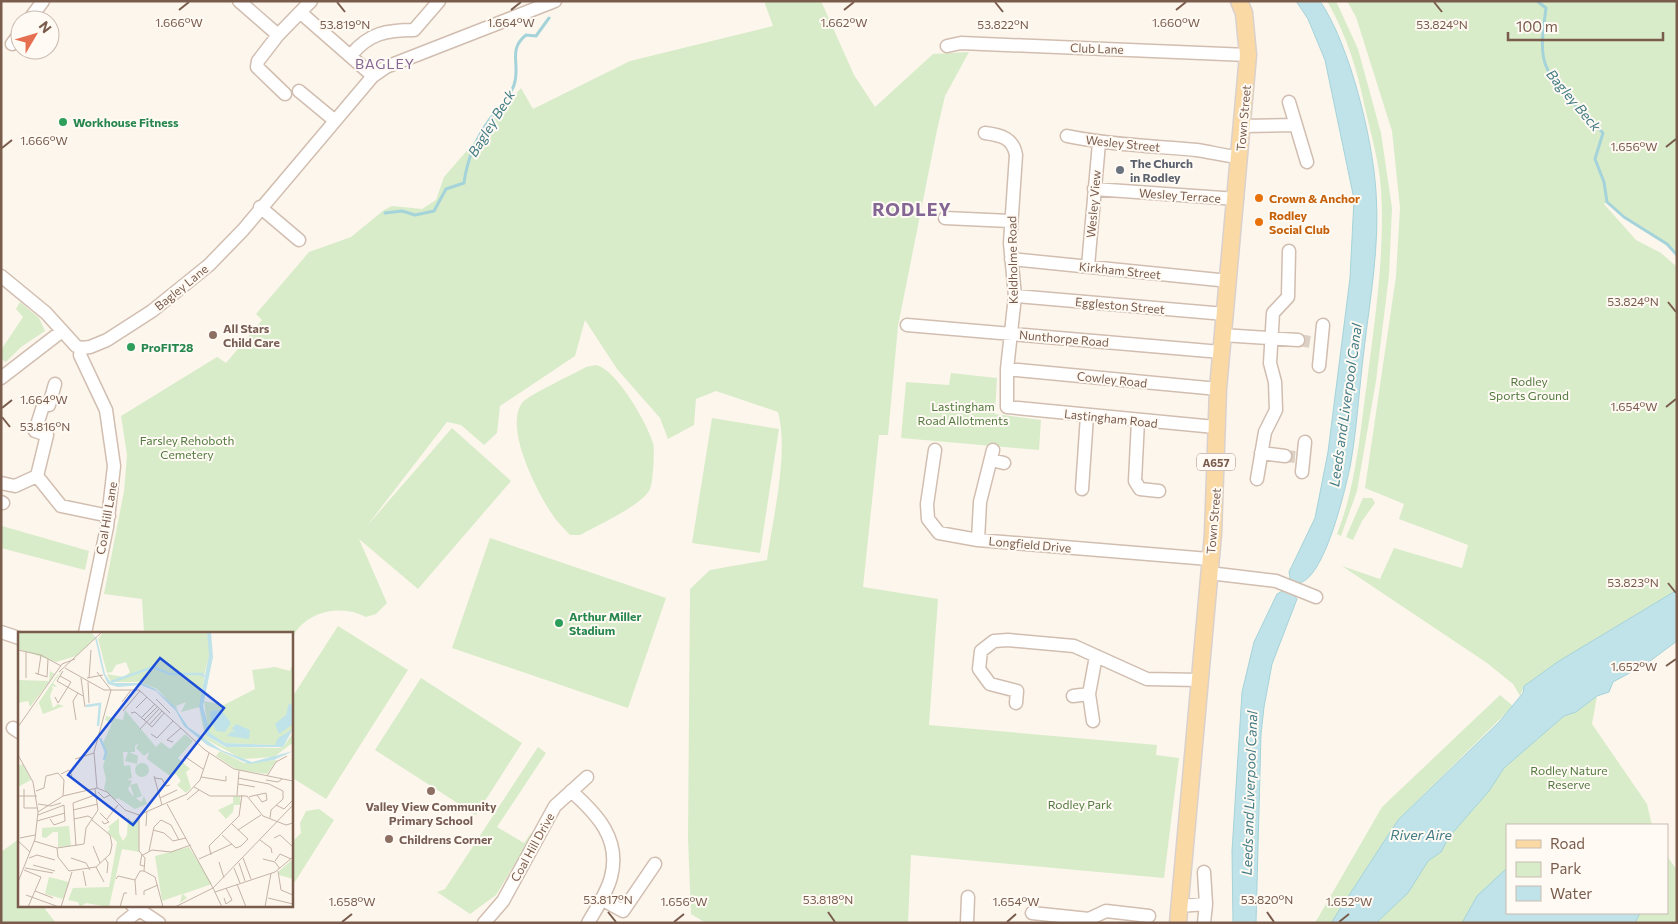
<svg xmlns="http://www.w3.org/2000/svg" width="1678" height="924" viewBox="0 0 1678 924" font-family="Commissioner,sans-serif">
	<rect width="100%" height="100%" fill="#fdf6ec"/>
	<path fill="#d8ecc9" d="M764,1H821L854,75L875,107L933,54L969,52L945,96L937,130L898,326L888,435H879L863,587L938,599L929,725L1157,745L1156,755L1179,758L1164,878L911,855L908,923H706L691,914L688,839L690,589L710,570L767,560C773,517 789,453 778,412L716,391L696,399L694,425L668,439L660,418L617,369L585,320L575,356L500,406L497,433L484,445L461,425L447,422L366,527L452,428L511,481L418,589L359,539L387,603L376,614L366,617C340,603 302,612 291,641V633H144L142,599L104,594L124,491L127,455L121,416L217,357L226,363L262,320L256,314L309,252L351,237L384,210L392,206L422,209L436,200L444,177L521,88L533,109L630,61L773,26Z
		M1327,1H1336L1358,49L1381,133L1392,208L1389,275L1376,381L1357,491L1341,536L1337,534C1356,486 1360,433 1367,382C1375,318 1385,254 1381,189C1379,162 1371,134 1365,108C1357,69 1347,36 1327,1Z
		M1347,1H1677V255C1658,232 1629,222 1607,202L1604,204L1636,240L1661,253L1677,267V590L1559,661L1524,686L1520,696L1513,684L1487,663L1342,566L1380,579L1394,548L1462,568L1468,545L1399,519L1404,504L1365,488L1396,276L1400,208L1392,131L1356,17Z
		M20,302L39,318L45,331L21,347L6,362L1,359V350L23,317L16,309Z
		M596,365C617,370 647,423 653,443C655,450 653,483 650,489C643,505 596,526 580,535H570C564,528 557,522 552,514C537,492 504,428 522,403C528,395 574,374 586,367Z
		M951,373L997,378L995,414L1041,420L1039,450L901,438L906,382L949,385Z
		M712,418L779,429L760,553L692,543Z
		M1363,498H1372L1375,503L1362,521L1353,540L1346,537Z
		M2,526L89,551L85,570L1,548Z
		M490,538L666,598L628,708L452,648Z
		M338,626L408,670L326,799L291,777V699Z
		M421,678L522,743L476,815L375,750Z
		M1500,695L1513,706L1398,820L1331,923H1315L1382,807Z
		M1597,696L1592,724L1647,804L1652,825H1507V913H1667V856L1677,870V923H1376L1408,893L1428,861L1441,852L1449,837L1489,791L1504,768L1564,716L1576,712Z
		M538,747L546,753L497,827L524,843L531,833L533,834L496,895L470,914L437,892L445,889Z
		M319,809L334,820L291,888V843L301,833L300,823L306,811Z
		M19,839V905H42L56,923H1V852Z"/>
	<path fill="#bfe3e8" stroke="#a5d3da" d="M1296,1H1320C1350,45 1373,140 1376,192C1380,245 1370,298 1364,350C1359,389 1357,429 1350,467C1345,490 1324,581 1298,583L1293,593L1297,599L1272,664L1264,707L1261,734L1256,923H1233L1232,851L1242,692L1254,642L1277,594L1284,590L1290,577L1289,572L1315,518L1328,452L1350,278L1354,199L1325,60L1308,19Z
		M1677,590V641L1646,664L1613,682L1609,692L1597,696L1576,712L1564,716L1504,768L1489,791L1449,837L1441,852L1428,861L1408,893L1376,923H1331L1398,820L1499,722L1523,693L1524,686L1559,661Z
		M1507,868V913H1640L1635,923H1462L1477,896Z"/>
	<g fill="none" stroke-linecap="round" stroke-linejoin="round">
		<path stroke="#a5d3da" stroke-width="3" d="M1537,1L1546,8C1544,25 1539,49 1546,66C1556,91 1584,113 1603,133L1595,159L1604,182L1607,202L1624,217L1667,244L1677,255
			M385,213L402,211L415,215L434,211L446,189L464,183C467,160 476,138 490,119C498,109 510,97 514,85C521,65 507,50 526,35L536,36L549,18"/>
		<path stroke="#dcd0c4" stroke-width="12" stroke-dasharray="12 6" stroke-linecap="butt" d="M1298,340L1311,342
			M1285,456L1295,457"/>
		<g stroke="#d1beb0" stroke-width="15">
			<path id="minor" d="M239,1L278,35L311,1
				M301,13L373,76
				M29,20L43,1
				M278,35L258,61L257,67L285,94
				M12,44L20,33
				M947,46L961,43L1248,55
				M351,55C369,33 387,30 414,30L439,1
				M299,91L334,120
				M1289,102L1307,162
				M1242,126L1295,125
				M985,133C1001,135 1013,138 1016,155L1010,243L1015,296L1007,369V407L1215,427
				M1067,136C1110,145 1154,146 1197,150C1211,152 1224,156 1239,157
				M1094,189L1237,199
				M260,207L299,240
				M945,218L1010,221
				M1011,259L1229,281
				M1088,266L1099,143
				M1,276L46,313L76,346L81,348L90,347L107,340L152,311L209,265L243,230L373,76L386,67L555,1
				M1015,296L1225,314
				M907,325L1221,352
				M1222,335L1298,340
				M81,348L80,355L106,410L114,466L107,527L85,633
				M1319,366L1323,325
				M1007,369L1218,389
				M1,378L62,331
				M55,384L49,405L44,403L35,431L47,435L37,476L61,506L109,516
				M1138,421L1135,481L1140,489L1159,491
				M935,450L927,504L928,519L939,533L978,540L1209,559
				M1261,453L1285,456
				M991,460L1004,463
				M1302,472L1305,442
				M1257,479L1265,432L1276,410L1275,382L1270,363L1273,313L1288,297L1289,251
				M1,483L15,486L37,476
				M1082,489L1087,416
				M1,502L3,503
				M978,540L980,502L993,450
				M1209,573L1276,581L1316,597
				M1,632L19,638
				M1073,696L1089,694
				M1016,703L1017,691L990,684L979,669L981,651L994,641L1008,640L1074,646L1147,679L1199,680
				M1093,721L1089,694L1096,656
				M13,728L19,732
				M571,791C597,814 621,839 611,877C607,893 596,909 588,923
				M1204,872L1206,904L1204,923
				M601,899L623,911L655,864
				M132,905L159,923
				M1179,906L1206,904
				M1032,913L1089,919L1106,911L1149,916
				M123,923L138,911
				M484,923L503,901L555,806L587,777
				M967,923L968,897"/>
		</g>
		<g stroke="#dad1cd" stroke-width="19">
			<path id="major" d="M1178,923L1213,534L1218,389L1248,55L1244,13L1239,1"/>
		</g>
		<use href="#minor" stroke="#fff" stroke-width="12"/>
		<use href="#major" stroke="#fbd9a5" stroke-width="16"/>
	</g>
	<path fill="none" stroke="#7a5c4d" stroke-width="2" d="M337,2L345,12M995,2L1003,12M1434,2L1442,12M179,10L189,2M511,10L521,2M844,10L854,2M1176,10L1186,2M1666,147L1676,139M2,148L12,140M1668,302L1676,312M1666,407L1676,399M2,408L12,400M2,417L10,427M1668,583L1676,593M1666,666L1676,659M608,912L616,922M828,912L835,922M1267,912L1274,922M342,922L352,914M674,922L684,914M1007,922L1016,914M1339,922L1349,914"/>
	<g fill="#2e9e5b" stroke="#fffaf3" stroke-width="2">
		<circle cx="63" cy="122" r="5"/>
		<circle cx="131" cy="347" r="5"/>
		<circle cx="559" cy="623" r="5"/>
	</g>
	<circle fill="#6b7280" stroke="#fffaf3" stroke-width="2" cx="1120" cy="170" r="5"/>
	<g fill="#e8710a" stroke="#fffaf3" stroke-width="2">
		<circle cx="1259" cy="198" r="5"/>
		<circle cx="1259" cy="222" r="5"/>
	</g>
	<g fill="#8d6e63" stroke="#fffaf3" stroke-width="2">
		<circle cx="213" cy="335" r="5"/>
		<circle cx="431" cy="791" r="5"/>
		<circle cx="389" cy="839" r="5"/>
	</g>
	<g text-anchor="middle" dominant-baseline="central" stroke-width="4" stroke-linejoin="round" paint-order="stroke">
		<rect fill="#fffaf3" stroke="#a28b7f" stroke-width="1" x="1197" y="453.5" width="38" height="17" rx="4"/>
		<g font-size="11" font-weight="bold" fill="#7a5c4d">
			<text x="1216" y="462">A657</text>
		</g>
		<g font-size="12" fill="#7a5c4d" stroke="#fffaf3">
			<text transform="translate(1097 48) rotate(2)">Club Lane</text>
			<text transform="translate(1243 118) rotate(-85)">Town Street</text>
			<text transform="translate(1123 143) rotate(6)">Wesley Street</text>
			<text transform="translate(1180 195) rotate(4)">Wesley Terrace</text>
			<text transform="translate(1093 204) rotate(-85)">Wesley View</text>
			<text transform="translate(1012 260) rotate(-91)">Keldholme Road</text>
			<text transform="translate(1120 270) rotate(6)">Kirkham Street</text>
			<text transform="translate(181 287) rotate(-39)">Bagley Lane</text>
			<text transform="translate(1120 305) rotate(5)">Eggleston Street</text>
			<text transform="translate(1064 338) rotate(5)">Nunthorpe Road</text>
			<text transform="translate(1112 379) rotate(6)">Cowley Road</text>
			<text transform="translate(1111 418) rotate(6)">Lastingham Road</text>
			<text transform="translate(106 518) rotate(-80)">Coal Hill Lane</text>
			<text transform="translate(1213 521) rotate(-85)">Town Street</text>
			<text transform="translate(1030 544) rotate(5)">Longfield Drive</text>
			<text transform="translate(532 847) rotate(-61)">Coal Hill Drive</text>
		</g>
		<g font-size="12" font-weight="bold" fill="#27864d" stroke="#fffaf3" text-anchor="start">
			<text x="73" y="122">Workhouse Fitness</text>
			<text x="141" y="347">ProFIT28</text>
			<text x="569" y="616">Arthur Miller<tspan x="569" dy="14">Stadium</tspan></text>
		</g>
		<g font-size="12" font-weight="bold" fill="#5b616d" stroke="#fffaf3" text-anchor="start">
			<text x="1130" y="163">The Church<tspan x="1130" dy="14">in Rodley</tspan></text>
		</g>
		<g font-size="12" font-weight="bold" fill="#c56008" stroke="#fffaf3" text-anchor="start">
			<text x="1269" y="198">Crown &amp; Anchor</text>
			<text x="1269" y="215">Rodley<tspan x="1269" dy="14">Social Club</tspan></text>
		</g>
		<g font-size="12" font-weight="bold" fill="#785e54" stroke="#fffaf3" text-anchor="start">
			<text x="223" y="328">All Stars<tspan x="223" dy="14">Child Care</tspan></text>
			<text x="431" y="806" text-anchor="middle">Valley View Community<tspan x="431" dy="14">Primary School</tspan></text>
			<text x="399" y="839">Childrens Corner</text>
		</g>
		<g font-size="12" fill="#537a41" stroke="#fffaf3">
			<text x="1529" y="381">Rodley<tspan x="1529" dy="14">Sports Ground</tspan></text>
			<text x="963" y="406">Lastingham<tspan x="963" dy="14">Road Allotments</tspan></text>
			<text x="187" y="440">Farsley Rehoboth<tspan x="187" dy="14">Cemetery</tspan></text>
			<text x="1569" y="770">Rodley Nature<tspan x="1569" dy="14">Reserve</tspan></text>
			<text x="1080" y="804">Rodley Park</text>
		</g>
		<g font-size="14" letter-spacing="1" fill="#846695" stroke="#fffaf3">
			<text x="385" y="63">BAGLEY</text>
		</g>
		<g font-size="14" font-style="italic" fill="#437c86" stroke="#fffaf3">
			<text transform="translate(1574 100) rotate(50)">Bagley Beck</text>
			<text transform="translate(491 123) rotate(-58)">Bagley Beck</text>
			<text transform="translate(1345 405) rotate(-82)">Leeds and Liverpool Canal</text>
			<text transform="translate(1249 793) rotate(-88)">Leeds and Liverpool Canal</text>
			<text x="1421" y="834">River Aire</text>
		</g>
		<g font-size="18" font-weight="bold" letter-spacing="1" fill="#846695" stroke="#fffaf3">
			<text x="912" y="209">RODLEY</text>
		</g>
	</g>
	<g transform="translate(18 632)">
		<rect width="275" height="275" fill="#fdf6ec"/>
		<path d="M0,0H73L77,6L58,24L38,30L0,17ZM85,0H189L192,20L186,44L184,42L186,46L182,75L163,80L168,70L158,74L160,79L139,57L121,50H127H93L89,42L106,45L112,40L108,30L98,33L94,40L89,41L80,7ZM275,30V97L263,109L257,113L207,111L194,105L190,98L186,69L206,73L237,57L234,38L257,35L272,39ZM45,38L35,51L39,55L33,54L35,56L32,64L35,76L40,72L46,74L25,82L21,71L13,82L38,45ZM32,39L37,42L12,75L10,69L0,71V48L31,49ZM181,76L190,105L207,115L260,116L265,115L275,101V113L273,112L256,125L224,127L184,105L187,104ZM107,78L138,115L143,110L152,117L167,102L175,109L160,126L172,137L168,140L173,156L168,161L159,153L163,149L158,142L152,144L129,127L131,120L126,124L118,116L121,111L117,114V120H111L120,124L119,132L107,129L110,120H105L106,134L112,133L114,146L109,147L114,149L110,157L114,163L116,164L112,153L119,151L124,164L118,166L123,170L126,164L129,172L117,177L100,166L97,168L86,157L88,147L85,135L88,123L85,111L94,91L87,88L88,84L105,88ZM202,119L226,131L259,128L249,142L219,138L198,124ZM117 138a7 7 0 1 1 14 0a7 7 0 1 1-14 0ZM5,132L13,148L0,155V134ZM215,164H222L223,173H216L215,180L208,187L200,178L215,171ZM110,185L113,189H121V220L104,217L91,275L68,271L62,275L60,270L50,268L55,256L91,255L99,210L89,200L92,197L90,195L101,186V201L105,209L109,203ZM51,194L53,214L40,215V200H35L39,203L35,200L28,206L24,205V196ZM171,215L194,252L165,262L169,266L162,271L164,262L144,269L137,224ZM275,227V247L261,243V239ZM31,245L51,250L45,267L27,262Z" fill="#d8ecc9"/>
		<path d="M73,0L79,7L87,42L93,51H123L137,57L156,74L170,95L203,118L234,130L275,119L256,128L231,132L189,113L166,94L158,79L138,59L123,53L100,55L90,52L85,41L77,6ZM189,0H193L195,25L185,74L192,101L207,111L257,113L260,106L275,97L265,115H208L189,104L181,74L191,23ZM271,71L275,74V92L261,102L257,92L268,83ZM203,78L213,91L207,100L198,99L193,89L192,79ZM218,92L232,98L231,107L209,104L214,99L217,101L214,96Z" fill="#bfe3e8"/>
		<path fill="none" stroke="#bfe3e8" stroke-width="2.5" d="M93,50L135,35L152,42H184L186,45M68,74L82,72L80,94M82,106L88,120L86,128"/>
		<path fill="none" stroke="#c5b3a7" stroke-width="1" d="M0,18L23,23L43,34M8,20V46M47,36L86,58H121L187,118L216,137L275,149M45,39L39,49L65,64M41,40L84,0M79,40L93,58M17,41L29,45L30,27M20,43L23,23M63,46L67,75M69,46L85,43M71,46L73,18M70,50L71,71M37,65L40,71L53,50L42,44M138,67L152,81M104,70L113,58M118,76L129,65M105,79L122,59M113,81L117,80L134,95L146,81M123,86L137,72M58,88L55,69L60,61M126,88L139,75M131,93L144,79M0,95L44,32L57,27M122,97L141,77M133,102L139,106L155,89M155,110L149,108L163,96M0,123L15,150L20,180L17,207L0,250M166,124L185,137M57,127L76,121M43,142L51,138L54,144M136,144L144,173M249,144L258,130L269,124M183,145L208,149V144M137,146L144,147L148,154L152,153M220,146L251,152L265,159V167L253,178L252,186M248,148L260,150L264,147M220,152L237,155M176,155L192,164H229L245,184L268,193L275,191M79,156L76,120L93,58M6,157V176H19M18,159L26,156L28,144L40,141L46,148L45,164M80,160L86,166L92,163M219,163L221,139M0,164H19M231,165L234,164L248,161L249,168L244,170L239,163M142,166L159,158M169,168L181,158M20,172L33,174L43,171M149,172L195,256L157,275M258,173L266,177L275,168M55,178L80,172M20,180L45,164L79,156L89,160L107,178L121,183L169,162L182,148L191,121M82,181L91,190L86,192L84,189M20,183L46,173L47,189L36,193L32,187M121,183V219L127,226L126,239L137,245L145,275M56,187L70,184L75,187M89,187L100,173M19,189L47,181M128,194L129,179M135,198L146,201L155,209L168,206M220,198L243,183M204,203L218,216L223,214L230,207L214,192M2,206L17,203M256,206L262,203L275,215M242,208L253,216L254,221M0,209L12,220M16,209L39,216L66,212L68,196L80,178L77,157M58,214L55,171L77,163M75,214L82,231M39,216L40,225L51,239L78,235L92,222L94,213L92,203L74,188M131,219L136,195L143,188L153,193L161,208M124,222L122,233L126,234M125,223L134,218L153,220L173,213M193,223L191,214L221,184L224,163M11,226L19,223L37,228M53,226L68,231L72,238M87,226L90,231L89,241M225,226L233,247M181,227L214,212M245,227L257,230L262,237M257,229L262,222L273,227M201,230L206,246M221,231L227,249M15,233L37,239M78,235L86,250M7,236L35,241M216,236L222,251M6,238L23,245L10,275M65,239L68,254M260,239L263,258L275,263M98,247L100,244L117,248M219,252L228,275M17,259L35,266M197,260L257,240L275,225M8,263L41,275M118,263L117,248L122,239H126M126,263V259L140,253M206,266L208,272L214,268L208,256M250,266L275,272M43,275L54,240M102,275L106,261H109M204,275L195,256L275,173M247,275L253,241"/>
		<path fill="#1d4ed8" fill-opacity="0.15" stroke="#1d4ed8" stroke-width="2.5" d="M142,26L206,76L115,193L50,143Z"/>
		<rect width="275" height="275" fill="none" stroke="#7a5c4d" stroke-width="2.5"/>
	</g>
	<g font-size="12" text-anchor="middle" fill="#7a5c4d" stroke="#fffaf3" stroke-width="4" stroke-linejoin="round" paint-order="stroke">
		<text x="179" y="27">1.666°W</text>
		<text x="511" y="27">1.664°W</text>
		<text x="844" y="27">1.662°W</text>
		<text x="1176" y="27">1.660°W</text>
		<text x="1003" y="29">53.822°N</text>
		<text x="1442" y="29">53.824°N</text>
		<text x="345" y="29">53.819°N</text>
		<text x="44" y="145">1.666°W</text>
		<text x="1634" y="151">1.656°W</text>
		<text x="1633" y="306">53.824°N</text>
		<text x="44" y="404">1.664°W</text>
		<text x="1634" y="411">1.654°W</text>
		<text x="45" y="431">53.816°N</text>
		<text x="1633" y="587">53.823°N</text>
		<text x="1634" y="671">1.652°W</text>
		<text x="608" y="904">53.817°N</text>
		<text x="828" y="904">53.818°N</text>
		<text x="1267" y="904">53.820°N</text>
		<text x="352" y="906">1.658°W</text>
		<text x="684" y="906">1.656°W</text>
		<text x="1016" y="906">1.654°W</text>
		<text x="1349" y="906">1.652°W</text>
	</g>
	<rect width="1678" height="924" fill="none" stroke="#7a5c4d" stroke-width="5"/>
	<rect x="1506" y="824" width="162" height="90" fill="#fffaf3" stroke="#cabbb1"/>
	<rect x="1516" y="840" width="25" height="8" fill="#fbd9a5" stroke="#cabbb1"/>
	<text x="1550" y="849" font-size="15" fill="#7a5c4d">Road</text>
	<rect x="1516" y="862" width="25" height="15" fill="#d8ecc9" stroke="#cabbb1"/>
	<text x="1550" y="874" font-size="15" fill="#7a5c4d">Park</text>
	<rect x="1516" y="886" width="25" height="15" fill="#bfe3e8" stroke="#cabbb1"/>
	<text x="1550" y="899" font-size="15" fill="#7a5c4d">Water</text>
	<g transform="translate(35 35) rotate(52)"><circle r="24" fill="#fffaf3" stroke="#cabbb1"/>
	<path d="M0-4L9 19L0 12L-9 19Z" fill="#e76f51"/>
	<text y="-8" font-size="14" font-weight="bold" text-anchor="middle" fill="#7a5c4d">N</text>
	</g>
	<path d="M1508 32v8h155v-8" fill="none" stroke="#7a5c4d" stroke-width="2.5"/>
	<text x="1516" y="32" font-size="15" fill="#7a5c4d" stroke="#fffaf3" stroke-width="4" paint-order="stroke">100 m</text>
</svg>
